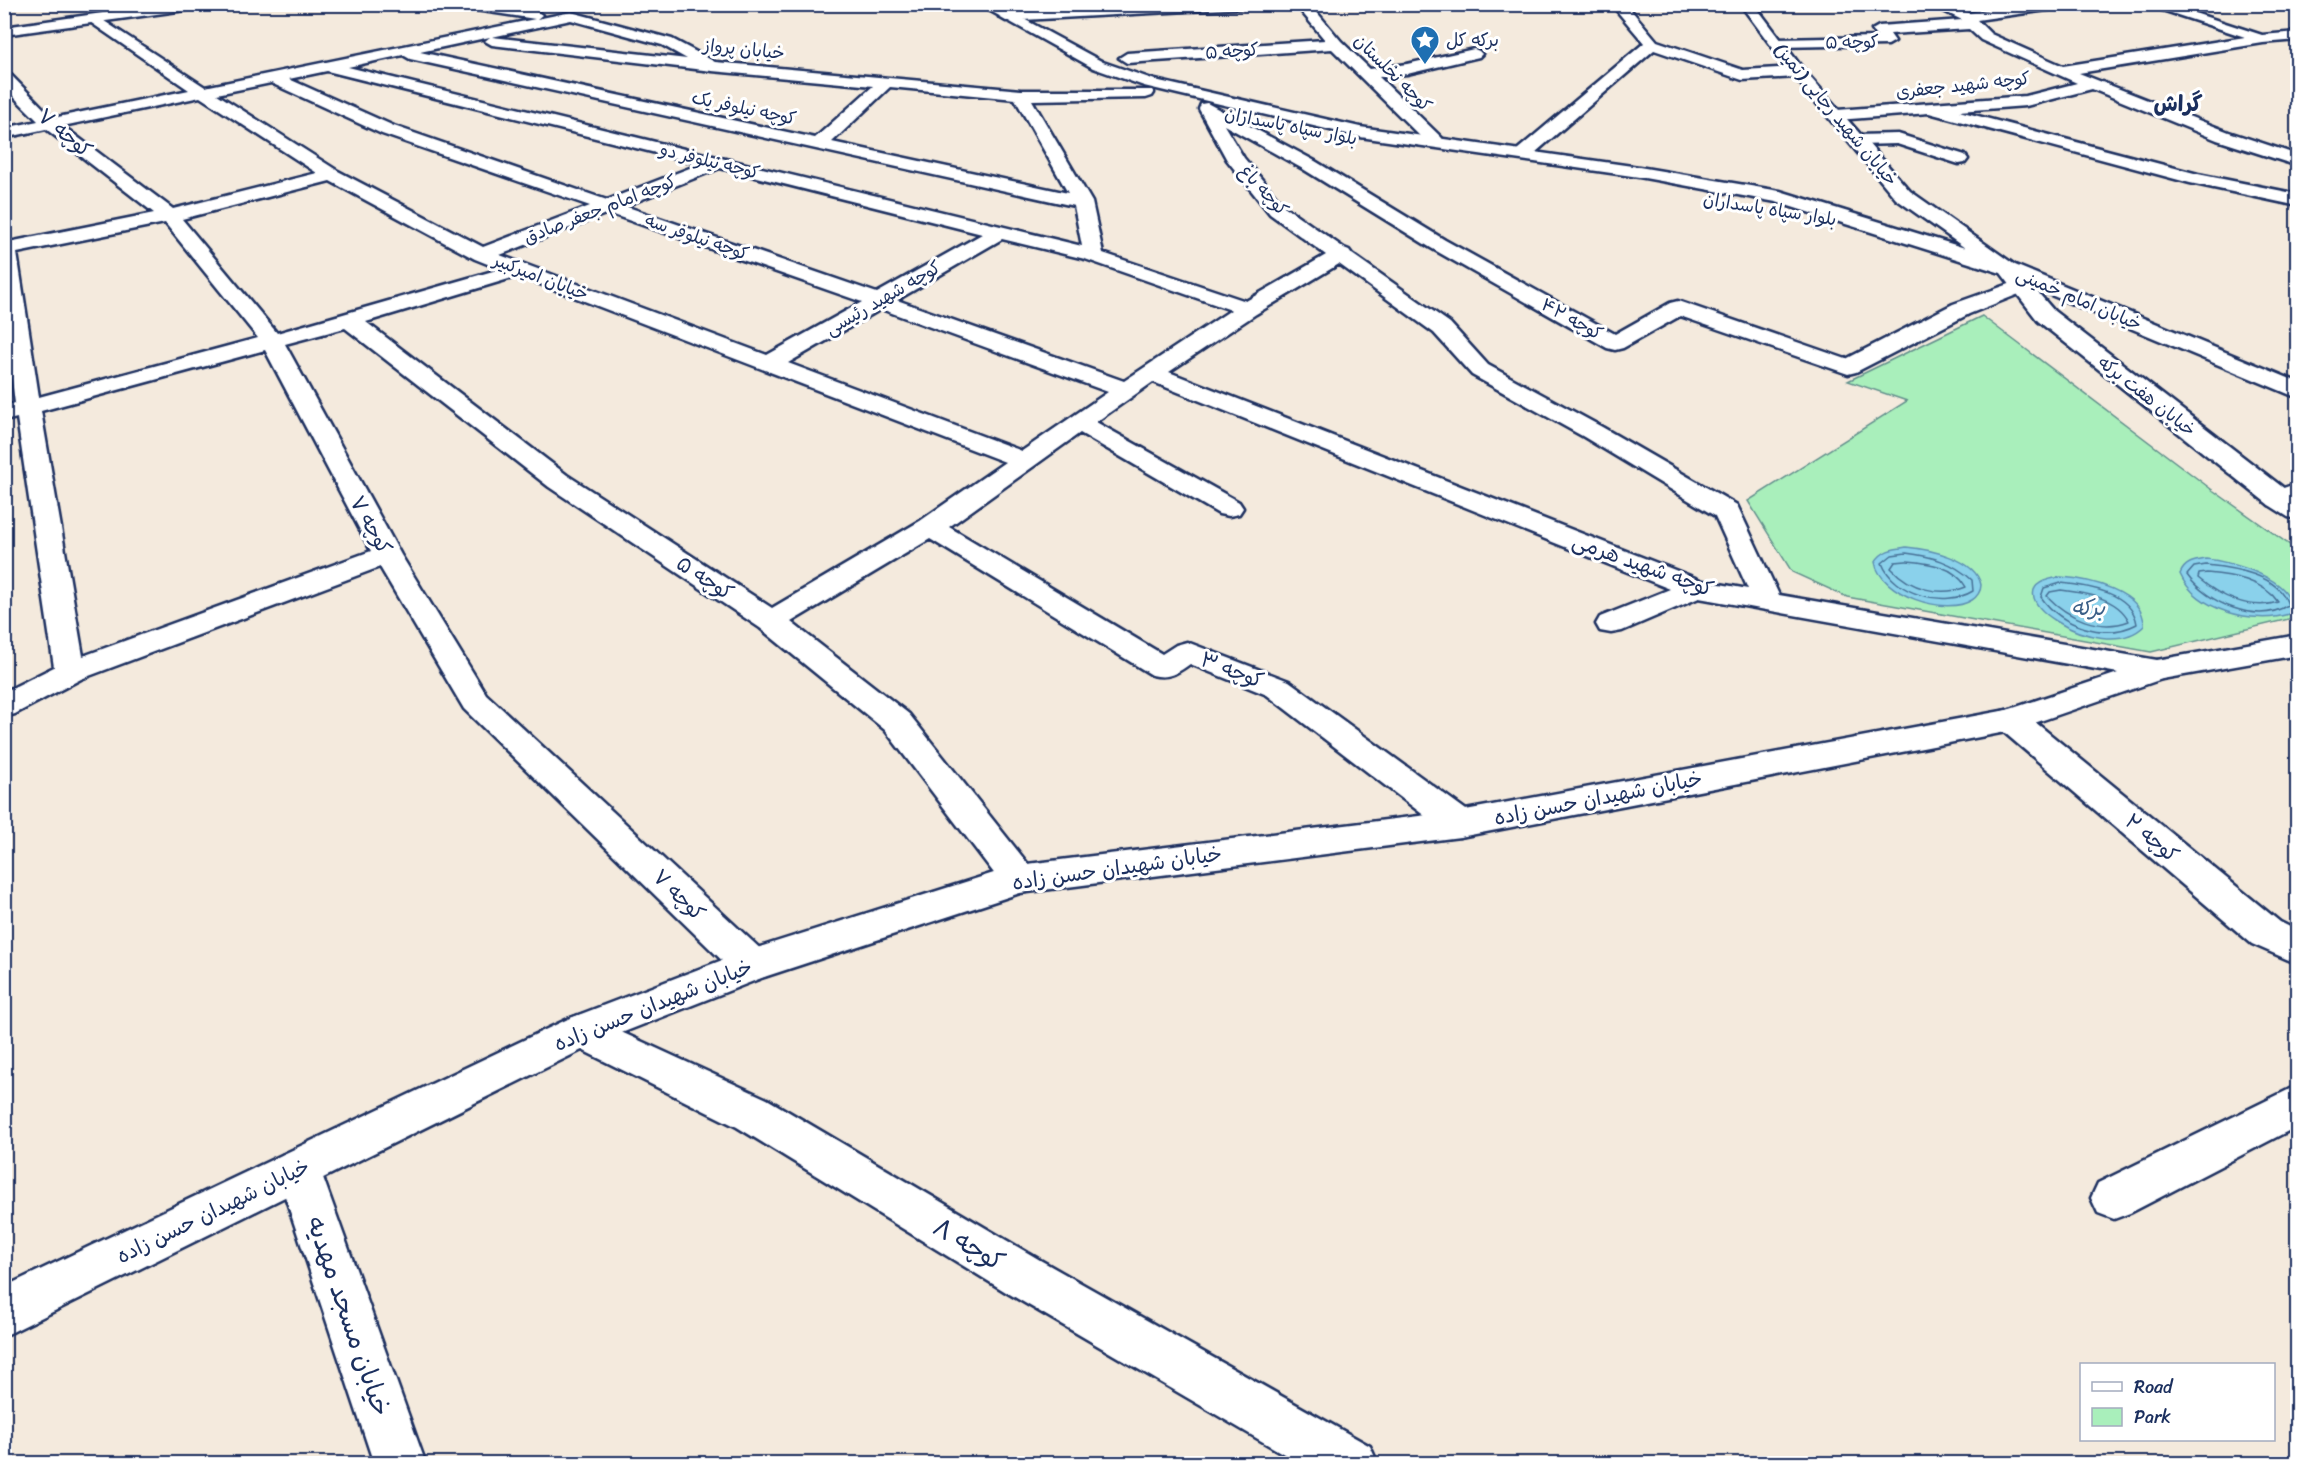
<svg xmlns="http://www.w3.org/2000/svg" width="2302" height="1468" viewBox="0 0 2302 1468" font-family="Sriracha,'Playpen Sans Arabic',sans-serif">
	<rect width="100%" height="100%" fill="#f4eadd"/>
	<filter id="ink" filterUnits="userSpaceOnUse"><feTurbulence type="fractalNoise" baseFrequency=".0167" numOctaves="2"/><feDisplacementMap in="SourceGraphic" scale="12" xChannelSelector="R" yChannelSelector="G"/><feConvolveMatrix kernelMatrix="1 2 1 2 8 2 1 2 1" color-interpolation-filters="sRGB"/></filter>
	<g filter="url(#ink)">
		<path fill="#a9efbb" stroke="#628f8c" stroke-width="1.5" d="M1982,316L2211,489L2297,550V617L2151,652L1847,597L1792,572L1748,501L1907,401L1848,381Z"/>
		<path fill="#8ad1eb" stroke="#5e90b3" stroke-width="1.5" d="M1906,547C1927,549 1976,558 1981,585C1981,591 1977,597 1972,600C1945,617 1880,594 1875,562C1883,550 1892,549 1906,547Z
			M2206,559C2227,561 2302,579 2289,614C2254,625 2196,611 2180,574C2185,562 2194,561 2206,559Z
			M2061,577C2088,579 2145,591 2144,626C2102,668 1979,587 2061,577Z"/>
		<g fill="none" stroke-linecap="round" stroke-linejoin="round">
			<path stroke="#477096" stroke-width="1.5" d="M1906,553C1931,556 1953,562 1972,580L1973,591C1945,608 1894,595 1882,563L1892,555Z
				M1906,561C1928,563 1954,565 1966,587C1940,597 1910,589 1891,568L1895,562Z
				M2206,565C2234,568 2279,574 2288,605C2257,625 2207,603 2187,575L2194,567Z
				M2207,573C2232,575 2263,580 2278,602C2250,611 2219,596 2198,578L2199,574Z
				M2061,583C2088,586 2132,592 2137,624C2105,641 2061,626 2041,597L2044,588Z
				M2061,590C2085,593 2117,597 2129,621C2099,632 2068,618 2047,596L2050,592Z
				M2078,601L2100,608L2102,612L2096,614L2076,607L2074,603Z"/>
			<g stroke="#1b2f5e" stroke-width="5">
				<path id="street" d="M456,4C474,4 531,4 542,15L537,19L571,12L672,39L715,62L1021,90H1152L1154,93L1152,96L1146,98L1032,100L1092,202L1103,253L1246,301L1326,255L1270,214L1227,160L1199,109L1201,104L1207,103L1315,161L1445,240L1615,334L1670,303L1678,301L1846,359L1953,304L2015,282L2022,280L2029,282L2033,286L2029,290L1969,314L1856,372L1848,374L1680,316L1623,348L1615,350L1607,348L1431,248L1303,169L1224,125L1244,158L1284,206L1344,248L1349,250L1352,254L1450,323L1488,365L1602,427L1737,505L1779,595L2157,660L2168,663L2173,670L2168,677L2157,680L1699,598L1622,631L1611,633L1600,631L1596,624L1600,617L1670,589L1153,382L1096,422L1239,502L1243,508L1239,514L1229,516L1219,514L1080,433L949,527L1162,654L1176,645L1187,642L1289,681L1473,815L1478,824L1473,833L1460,837L1447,833L1267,695L1190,664C1176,674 1168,679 1152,675L930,539L791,622L909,714L1032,869L1037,879L1032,889L1019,893L1006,889L885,730L760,628L549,487L345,328L285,344L401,555L486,694L766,954L772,965L766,976L752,981L738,976L464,709L380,567L81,679L15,714L4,717V692L54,667L17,418L4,421V406L15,403L4,318V243L154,213L46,129L4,138V128L38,121L4,87V72L10,74L53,118L189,90L90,22L88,19L90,16L95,15L205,87L535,19L463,8ZM571,20L662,45L687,59L492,37ZM490,37L485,41L492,45L712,71L873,86L815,138L420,52ZM403,55L410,59L1074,206L1082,246L348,67ZM327,71L700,164L607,200L394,126L289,79ZM271,83L382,134L590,206L483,247L338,171L217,94ZM890,87L1015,99L1068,193L832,142ZM200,97L317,173L173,209L63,126ZM720,168L982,234L877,293L625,206ZM330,181L475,259L500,269L277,333L182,219ZM608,213L862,302L767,355L500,255ZM165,223L258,338L39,397L17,253ZM1002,239L1085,259L1231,310L1124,381L897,300ZM1339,264L1434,333L1472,375L1584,437L1715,516L1748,589L1703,581L1169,372L1256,314ZM519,276L1005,462L920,521L772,608L567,475L366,322ZM881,309L1108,392L1022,451L788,363ZM265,350L371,551L83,656L41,411Z
					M1159,4H1251L1244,8L1006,21L999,17L1006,13Z
					M1295,4H1310L1341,41L1370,69L1407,64L1474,49L1479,51L1482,54L1479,57L1407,74L1379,77L1441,137L1444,141L1441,145H1429L1332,49L1127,63L1119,58L1127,53L1325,40Z
					M1611,4H1626L1657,41L1743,70L1798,67L1806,72L1798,77L1742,80L1654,50L1529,158H1517L1514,154L1517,150L1644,43Z
					M1929,4H1949L1968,13L2027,4H2068L2061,8L1977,20L1991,34L2063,66L2245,37L2144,4H2167L2262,35L2298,32V40L2263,43L2079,73L2229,132L2298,155V166L2217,140L2092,89L2026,106L1959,111L2198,174L2298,194V206L2190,183L1929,113L1837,120L1829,115L1837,110L2026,96L2077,83L1981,40L1969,29L1890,34L1895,41L1888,45L1777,47L1770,43L1777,39L1877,37L1872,30L1879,26L1962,20Z
					M2288,4H2298V9Z
					M1898,134L1965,155L1968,159L1965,163L1959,164L1897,144L1858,145L1852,144L1849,140L1852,136L1858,135Z
					M2298,483V501L2278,507L2269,505L2265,499L2269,493Z
					M2011,709L2023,712L2280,922L2298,931V964L2252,944L1999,728L1995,720L1999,712Z
					M582,1014L767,1099L1040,1260L1370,1446L1378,1464H1301L1006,1292L737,1127L568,1043L562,1031L568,1019Z
					M2298,1085V1126L2130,1213L2114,1219L2098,1213L2091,1198L2098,1183Z
					M298,1149L314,1155L320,1169L426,1464H374L276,1169L282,1155Z"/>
			</g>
			<g stroke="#1b2f5e" stroke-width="5">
				<path id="secondary" d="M166,4H207L200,8L4,35V27Z
					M978,4H996L1103,62L1155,80L1360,127L1639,167L1780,191L1965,248L1896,199L1793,75L1740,4H1754L1803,69L1910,191L2015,265L2298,382V398L2034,288L2054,311L2298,499V519L2288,517L2269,505L2038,321L2001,273L1776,202L1639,177L1360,137L1144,86L1093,68Z
					M2298,635V655L2162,679L2011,731L1460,837L1020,893L764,977L596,1043L4,1336V1287L568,1019L738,954L1019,865L1460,811L2007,710L2157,660Z"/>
			</g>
			<use href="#street" fill="#fff" fill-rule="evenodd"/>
			<use href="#secondary" fill="#fff" fill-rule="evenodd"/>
		</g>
	</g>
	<defs>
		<g id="sight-pin" transform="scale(1.5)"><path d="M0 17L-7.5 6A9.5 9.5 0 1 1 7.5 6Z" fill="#1f6fb2" stroke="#fff"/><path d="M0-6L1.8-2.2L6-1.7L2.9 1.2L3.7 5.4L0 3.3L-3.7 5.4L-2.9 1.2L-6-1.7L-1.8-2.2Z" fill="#fff"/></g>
	</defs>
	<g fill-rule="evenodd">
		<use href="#sight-pin" x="1425" y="40"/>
	</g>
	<g text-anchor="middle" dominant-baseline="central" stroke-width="6" stroke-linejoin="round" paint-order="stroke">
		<g font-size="18" fill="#1b2f5e" stroke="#fff" text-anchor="start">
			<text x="1446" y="40">برکه کل</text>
		</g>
		<g font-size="18" fill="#1b2f5e" stroke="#fff">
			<text transform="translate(1852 42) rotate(-1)">کوچه ۵</text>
			<text transform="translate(744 49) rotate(6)">خیابان پرواز</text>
			<text transform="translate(1232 51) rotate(-4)">کوچه ۵</text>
			<text transform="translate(1393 73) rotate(45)">کوچه نخلستان</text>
			<text transform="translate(1963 85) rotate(-6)">کوچه شهید جعفری</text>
			<text transform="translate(744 108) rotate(12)">کوچه نیلوفر یک</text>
			<text transform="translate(1836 114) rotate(50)">خیابان شهید رجایی (تمیز)</text>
			<text transform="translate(1291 126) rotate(11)">بلوار سپاه پاسداران</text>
			<text transform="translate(710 161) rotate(14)">کوچه نیلوفر دو</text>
			<text transform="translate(1264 190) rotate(47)">کوچه باغ</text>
			<text transform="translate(600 209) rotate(-21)">کوچه امام جعفر صادق</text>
			<text transform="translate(1770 209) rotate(9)">بلوار سپاه پاسداران</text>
			<text transform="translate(697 237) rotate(19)">کوچه نیلوفر سه</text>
			<text transform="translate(541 277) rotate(21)">خیابان امیرکبیر</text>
			<text transform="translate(883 298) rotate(-30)">کوچه شهید رئیسی</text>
			<text transform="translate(2079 299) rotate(23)">خیابان امام خمینی</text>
			<text transform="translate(1572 319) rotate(29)">کوچه ۴۲</text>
			<text transform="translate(2147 396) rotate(38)">خیابان هفت برکه</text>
		</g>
		<g font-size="21" fill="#1b2f5e" stroke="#fff">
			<text transform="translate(65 133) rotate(40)">کوچه ۷</text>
			<text transform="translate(371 525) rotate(61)">کوچه ۷</text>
			<text transform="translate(1643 565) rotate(20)">کوچه شهید هرمی</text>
			<text transform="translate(705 578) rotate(33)">کوچه ۵</text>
			<text transform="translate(1232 670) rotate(21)">کوچه ۳</text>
			<text transform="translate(1598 798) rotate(-11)">خیابان شهیدان حسن زاده</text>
			<text transform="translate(2152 838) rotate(40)">کوچه ۲</text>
			<text transform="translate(1117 868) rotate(-8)">خیابان شهیدان حسن زاده</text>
			<text transform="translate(679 895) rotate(44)">کوچه ۷</text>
			<text transform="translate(653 1005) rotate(-22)">خیابان شهیدان حسن زاده</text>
			<text transform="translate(213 1211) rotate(-26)">خیابان شهیدان حسن زاده</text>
		</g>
		<g font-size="22" font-weight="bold" fill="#1b2f5e" stroke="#fff">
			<text x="2178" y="103">گراش</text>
		</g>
		<g font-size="22" font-style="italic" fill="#3c6088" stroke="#fff">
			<text x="2088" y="607">برکه</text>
		</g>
		<g font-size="26" fill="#1b2f5e" stroke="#fff">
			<text transform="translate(969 1244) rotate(31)">کوچه ۸</text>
			<text transform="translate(349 1316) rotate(71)">خیابان مسجد مهدیه</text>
		</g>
	</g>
	<rect width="2302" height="1468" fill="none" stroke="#fff" stroke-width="24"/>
	<rect x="12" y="12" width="2278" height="1444" fill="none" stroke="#1b2f5e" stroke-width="2" filter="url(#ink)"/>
	<rect x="2080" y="1363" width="195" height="78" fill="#ffffff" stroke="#a4acbf" stroke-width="1.5"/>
	<rect x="2092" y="1382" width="30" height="9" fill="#ffffff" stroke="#a4acbf" stroke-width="1.5"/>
	<text x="2134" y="1393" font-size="18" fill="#1b2f5e">Road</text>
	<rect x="2092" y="1408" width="30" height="18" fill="#a9efbb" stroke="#a4acbf" stroke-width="1.5"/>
	<text x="2134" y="1423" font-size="18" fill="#1b2f5e">Park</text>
</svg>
